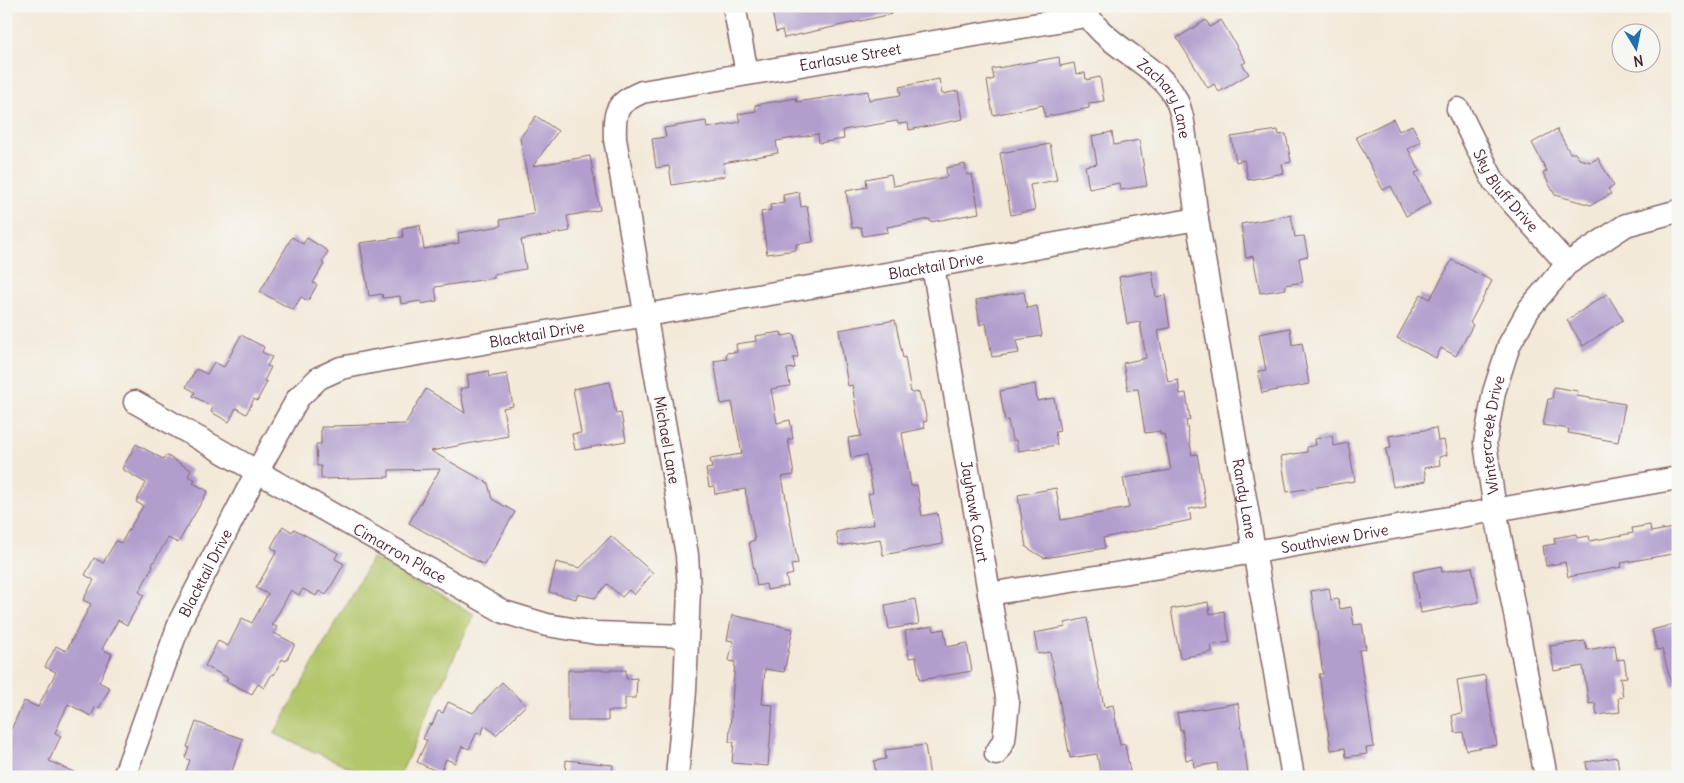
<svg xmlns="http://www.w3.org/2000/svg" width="1684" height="783" viewBox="0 0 1684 783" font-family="Delius,sans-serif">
	<rect width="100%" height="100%" fill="#f6f6f2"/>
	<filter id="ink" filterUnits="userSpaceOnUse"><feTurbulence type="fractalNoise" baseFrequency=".02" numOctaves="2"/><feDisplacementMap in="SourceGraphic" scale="10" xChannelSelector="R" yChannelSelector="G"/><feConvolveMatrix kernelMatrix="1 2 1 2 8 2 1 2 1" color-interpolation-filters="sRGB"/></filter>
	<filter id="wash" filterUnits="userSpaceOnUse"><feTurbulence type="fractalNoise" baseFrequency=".0096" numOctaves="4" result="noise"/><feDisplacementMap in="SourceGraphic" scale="20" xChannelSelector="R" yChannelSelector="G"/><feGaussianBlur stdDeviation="1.12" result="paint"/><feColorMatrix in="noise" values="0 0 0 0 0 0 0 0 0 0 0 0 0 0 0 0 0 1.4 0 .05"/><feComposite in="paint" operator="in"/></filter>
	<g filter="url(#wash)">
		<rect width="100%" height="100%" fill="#f3e9d8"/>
		<path fill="#b3c66a" stroke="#7e724a" d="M372,558L474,614L399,777H372L274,734Z"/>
		<g id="blocks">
			<path fill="#b19ecd" d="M771,6H891L892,14L784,38L782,30L776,32Z
				M1206,20L1210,27L1221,20L1246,62L1242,64L1249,74L1219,92L1214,84L1208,88L1177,38Z
				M1059,57L1060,66L1074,63L1076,74L1085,73L1086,80L1100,77L1104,101L1089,103V108L1045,117L1043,105L993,115L987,81L994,79L992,69Z
				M939,79L942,94L958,91L963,119L909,130L908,123L898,124L897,121L843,130L844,139L819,143L818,134L776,141L778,153L723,163L725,176L672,185L669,166L656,168L652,139L666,137L664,128L706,121L707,128L740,122L738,114L756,111L755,105L796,98L797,102L868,91L869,100L901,95L899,87Z
				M536,116L558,131L533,166L590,156L600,210L567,216L570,231L521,240L526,269L494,274V278L435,287L437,301L421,304V301L401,304L400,296L383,298L382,294L369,296L360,243L403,237L402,228L420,225L424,249L459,243L458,233L501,226L500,220L534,214L520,138Z
				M1393,119L1399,131L1412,125L1421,142L1408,149L1420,171L1415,173L1431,203L1406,216L1391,186L1383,190L1356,137Z
				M1557,129L1570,153H1575L1579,159L1591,162L1598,158L1614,186L1608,189L1611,194L1591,205L1555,195L1543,173L1547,171L1532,143Z
				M1278,130L1279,135L1286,134L1291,162L1282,164L1284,173L1248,180L1244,160L1236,162L1231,137Z
				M1112,132L1114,145L1139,140L1147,186L1120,190L1119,183L1089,189L1085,166L1097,164L1092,136Z
				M1050,144L1057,180L1030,185L1035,210L1011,215L1000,153Z
				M965,164L967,175L972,174L979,213L930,222V219L887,227L888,232L863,236L861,227L852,228L846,191L867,187L866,179L891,174L893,186L947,177L946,168Z
				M799,192L801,207L807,206L813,242L796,244V250L767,254L761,212L771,210L770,205L784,203L783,195Z
				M1291,215L1295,237L1304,236L1308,256L1299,258L1303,282L1285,285L1286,289L1260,293L1253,256L1246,258L1241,224Z
				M292,237L303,244L307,238L328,251L322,263L324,264L313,283L317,285L308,301L301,297L293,310L260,292Z
				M1452,260L1492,281L1470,323L1473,325L1456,356L1441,348L1436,358L1397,338L1421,294L1430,299Z
				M1152,271L1156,297L1165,295L1170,328L1158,330L1168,382L1178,380L1180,394L1186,393L1190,420L1186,421L1192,455L1197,454L1206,506L1189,509L1191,520L1103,538L1105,548L1044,558L1026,547L1018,495L1056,488L1061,520L1129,508L1123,478L1171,470L1164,434L1160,435V431L1145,433L1138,389L1128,390L1123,363L1146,358L1140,322L1127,324L1119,277Z
				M1024,292L1027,308L1037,306L1042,336L1016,340L1019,353L992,357L986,323L980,325L976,300Z
				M1607,294L1623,320L1583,346L1567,320Z
				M895,320L903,358L905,357L911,393L919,392L921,401H923L927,421L923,422L925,428L902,433L911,486L917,485L922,516L937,513L943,544L883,555L880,539L839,546L836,532L874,524L868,494L873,493L866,455L851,458L848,438L861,436L852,385L848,386L839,330Z
				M1290,328L1292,345L1302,343L1309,384L1262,393L1258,371L1266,370L1259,334Z
				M781,332L782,336L794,334L798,357L793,358L795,368L787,369L790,386L771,389L777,423L790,420L793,439H788L794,475L782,477L798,564L791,565L793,574L786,576L788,586L767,590L766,584L757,586L749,542L755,540L745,489L715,494L714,486L709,487L706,469L712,468L710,459L742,454L732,402L721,404L714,361L727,359L726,353L737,352L736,344L756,341L755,336Z
				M241,335L264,347L262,352L272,357L267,366L271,367L264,381L267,382L257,401L254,399L246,414L236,408L229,422L211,412L213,407L193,396L195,392L186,387L196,369L207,374L214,362L224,367Z
				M488,371L489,377L507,374L513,406L503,408L508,436L431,451L488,483L492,499L515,512L484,565L409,523L440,469L389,470V477L321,479V466H317L316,444H321V427H333V426L405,424L426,389L465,413L460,389L469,387L467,375Z
				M610,382L616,414L621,413L626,441L575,450L572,434L581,433L573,389Z
				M1035,384L1037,401L1054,398L1060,431L1055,432L1057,445L1018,451L1016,440H1012L1008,420L1005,421L1000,391Z
				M1554,387L1578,391L1577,396L1625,404L1618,442L1568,433L1569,429L1543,425L1548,399H1552Z
				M1436,428L1438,441L1444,440L1447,455L1439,457L1440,465L1424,468L1426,481L1393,487L1386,449L1391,448L1389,436Z
				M1332,436L1334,446L1348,443L1355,481L1287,492L1281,456L1307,452V447L1316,445L1315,439Z
				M136,444L163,459L166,455L191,470L188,476L195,479L193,483L208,491L178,543L168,538L152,565L153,566L139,592L144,595L127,625L118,620L102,649L112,654L99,682L110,688L99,708L96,706L91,716L68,704L55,733L61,736L49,761L85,777H16L6,772V741L24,701L38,707L56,672L45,667L56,646L66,651L91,604L83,600L94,580L85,575L94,558L103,563L116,541L121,543L143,506L136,502L146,483L122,469Z
				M1650,525L1651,532L1678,527V553L1621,563L1622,567L1568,577L1565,562L1546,566L1543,546L1555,544L1554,538L1576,534L1577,538L1589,536L1590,541L1633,533L1632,528Z
				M283,526L292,532L294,529L338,553L335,559L344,564L326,595L319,591L316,596L303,589L299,595L291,590L272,625L277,627L274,633L295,644L286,661L282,659L274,675L272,674L264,688L258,684L252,694L226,681L228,678L205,666L218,641L228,646L242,618L252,623L268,594L256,588L277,551L271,547Z
				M611,536L653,573L634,595L629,590L622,597L607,584L595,598L577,594L576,599L549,592L556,562L580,568Z
				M1441,566L1442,572L1472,567L1479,602L1421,613L1413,572Z
				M1329,588L1331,600L1338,599L1340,609L1351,607L1354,625L1362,624L1366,649L1359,650L1374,747L1366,748L1367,754L1346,757L1345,748L1331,750L1319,674H1323L1311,591Z
				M915,599L919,624L889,629L885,605Z
				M1208,602L1210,614L1224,611L1230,642L1211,645L1212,652L1180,658L1171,609Z
				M732,615L793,629L784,672L765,669L762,704L773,705L768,766L732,763L734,742H729L735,662L729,661L733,641L727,640Z
				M1087,618L1104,707L1113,705L1120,745L1125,744L1131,777H1101L1097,754L1070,758L1050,652L1038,654L1034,633L1066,627L1065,623Z
				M1678,623V685L1672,686L1662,649L1657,650L1652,630Z
				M933,626L934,631L944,629L947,647L967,643L972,671L920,680L916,657L909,658L905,631Z
				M1585,641L1587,650L1615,645L1617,660L1624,659L1627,677L1620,678L1623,697L1618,698L1620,712L1597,715L1595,703L1589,704L1583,666L1554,671L1550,646Z
				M568,670H626V679L637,678L636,698H625V711H608V721H568Z
				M1485,675L1497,745L1466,750L1463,732L1455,733L1452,715L1462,714L1457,680Z
				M502,682L526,705L496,735L485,725L481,734L477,732L469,749L462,746L455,763L446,759L440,773L417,762L427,740L423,739L430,724L432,725L438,711L443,713L448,702L473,713Z
				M1238,703L1248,773L1219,777L1217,763L1194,767L1193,759L1186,760L1182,729L1180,730L1177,713Z
				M196,722L243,739L230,777H184L190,760L185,758L189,748L187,747Z
				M925,745L930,777H876L874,761L886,759L885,750Z
				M1617,757L1620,777H1588L1586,762Z
				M566,760L613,765L612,777H565Z"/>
		</g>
	</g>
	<g filter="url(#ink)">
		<use href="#blocks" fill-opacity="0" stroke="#856668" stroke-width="1"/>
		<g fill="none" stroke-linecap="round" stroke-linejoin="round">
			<g stroke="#856668" stroke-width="25">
				<g id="street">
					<path d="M734,6L747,73"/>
					<path id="s1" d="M1085,6C1090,37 1154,63 1172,92C1182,107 1184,127 1186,144C1191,169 1194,194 1197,219L1293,777"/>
					<path id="s2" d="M1458,109L1494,182L1567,264"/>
					<path id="s3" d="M933,266L1008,703L1004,740L996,754"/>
					<path id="s4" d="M135,402L504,612L547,625L596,633L686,636"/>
					<path id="s5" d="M989,594L1255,552L1678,478"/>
					<path id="s6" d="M124,777L181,619L257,472L298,398L319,378L341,368L371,362L933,266L1197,219"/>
					<path id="s7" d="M677,777L685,691L689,590L687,555L615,139C614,111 615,104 642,92L1086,16"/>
					<path id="s8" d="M1546,777L1495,509L1485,443L1494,392L1509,345L1529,309L1567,264L1626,225L1678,211"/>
				</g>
			</g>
			<use href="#street" stroke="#fff" stroke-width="22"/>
		</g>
	</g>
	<g text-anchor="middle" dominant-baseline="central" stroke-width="5" stroke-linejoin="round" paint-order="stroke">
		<g font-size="15" fill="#4a1f2b" stroke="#f6f6f2">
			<text stroke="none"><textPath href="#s7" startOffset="916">Earlasue Street</textPath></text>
			<text stroke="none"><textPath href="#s1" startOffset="126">Zachary Lane</textPath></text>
			<text stroke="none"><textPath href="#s2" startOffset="95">Sky Bluff Drive</textPath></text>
			<text stroke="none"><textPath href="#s6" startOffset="1075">Blacktail Drive</textPath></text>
			<text stroke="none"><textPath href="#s6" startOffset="670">Blacktail Drive</textPath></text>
			<text stroke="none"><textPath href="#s8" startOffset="348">Wintercreek Drive</textPath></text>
			<text transform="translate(667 440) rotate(80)">Michael Lane</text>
			<text stroke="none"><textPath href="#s1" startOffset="538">Randy Lane</textPath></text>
			<text stroke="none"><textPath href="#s3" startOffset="249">Jayhawk Court</textPath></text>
			<text stroke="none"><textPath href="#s5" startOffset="350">Southview Drive</textPath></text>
			<text stroke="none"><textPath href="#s4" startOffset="305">Cimarron Place</textPath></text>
			<text stroke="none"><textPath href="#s6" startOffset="220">Blacktail Drive</textPath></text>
		</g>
	</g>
	<rect width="1684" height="783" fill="none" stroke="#f6f6f2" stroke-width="25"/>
	<g transform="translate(1636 48) rotate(170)"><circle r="24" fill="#f6f6f2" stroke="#b1a0a2"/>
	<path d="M0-4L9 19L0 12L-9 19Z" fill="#1f6fb2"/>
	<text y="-8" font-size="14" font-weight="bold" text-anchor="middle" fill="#4a1f2b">N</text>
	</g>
</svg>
